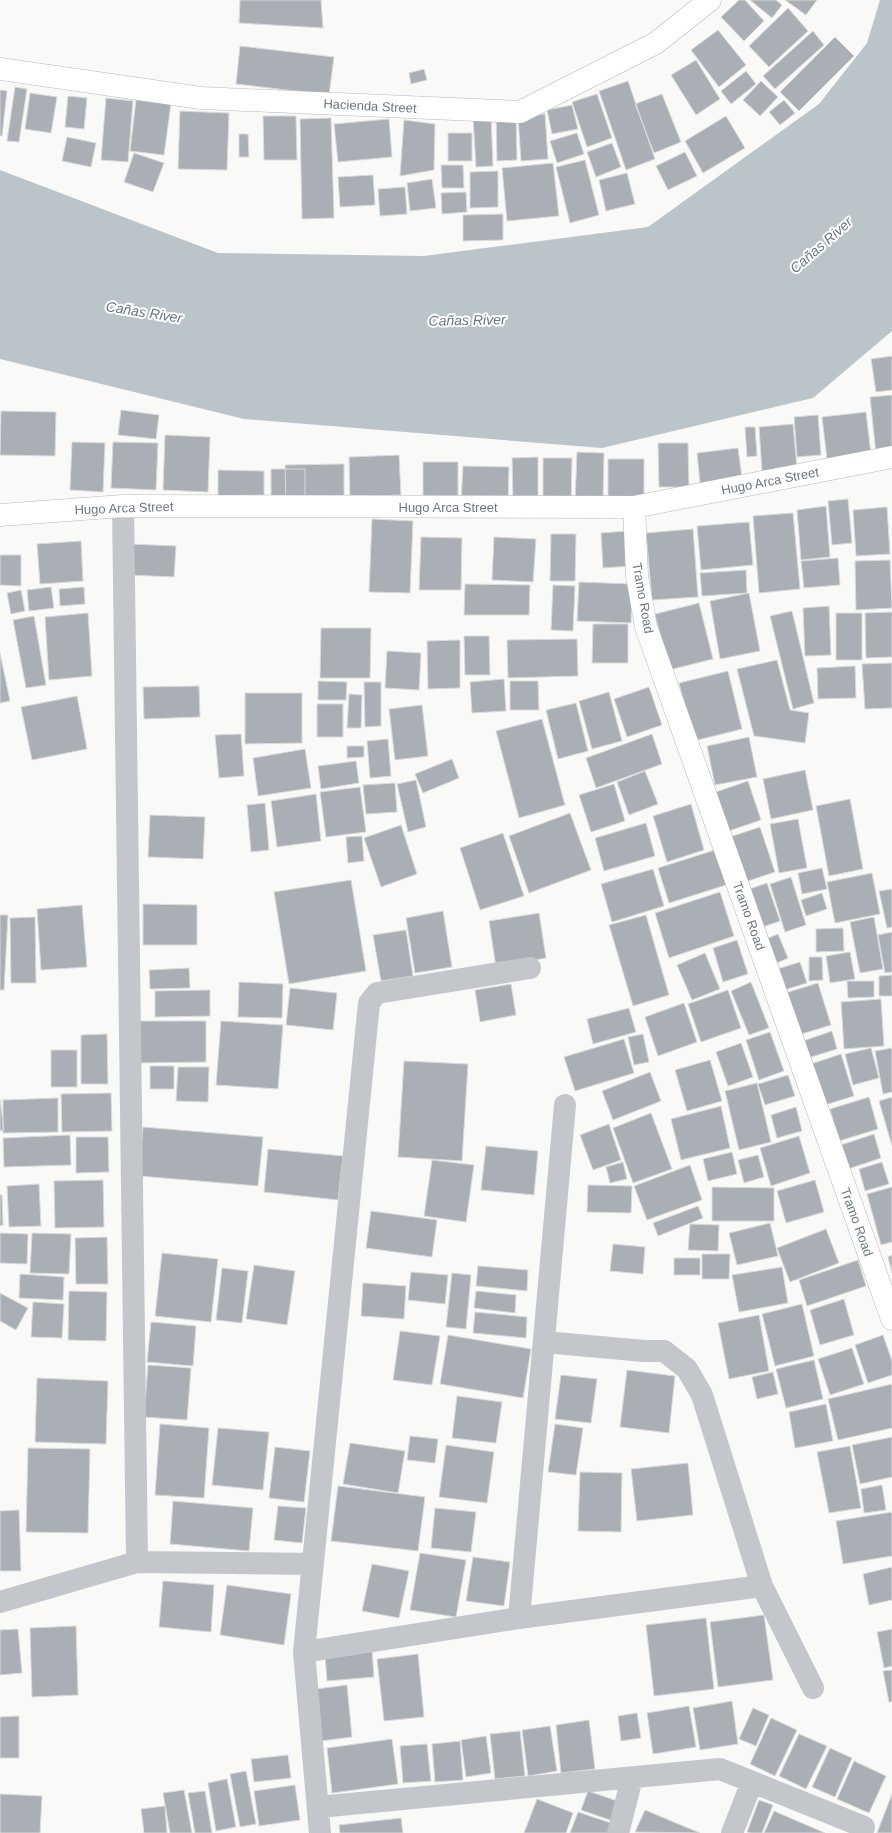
<svg xmlns="http://www.w3.org/2000/svg" width="892" height="1833" viewBox="0 0 892 1833" font-family="Helvetica,sans-serif">
	<rect width="100%" height="100%" fill="#f9f9f7"/>
	<path fill="#bbc4c9" d="M880,0H892V331L813,398L602,448L244,419L0,359V170L218,253L424,256L648,227L819,104L867,43Z"/>
	<path fill="#a9afb5" stroke="#dbdbd9" d="M240,0H321L323,28L239,23Z
		M739,0H745L764,21L744,41L721,17Z
		M750,0H776L782,5L772,18Z
		M785,0H817L806,15Z
		M788,8L808,31L769,67L749,46Z
		M718,30L746,65L719,87L691,50Z
		M813,31L824,45L775,89L763,76Z
		M835,37L854,56L799,111L780,92Z
		M240,46L334,57L329,95L236,84Z
		M696,60L720,99L696,115L671,75Z
		M424,69L427,80L411,84L409,73Z
		M746,71L756,84L731,104L721,91Z
		M628,81L655,159L626,170L599,91Z
		M761,81L778,97L760,116L743,100Z
		M15,87L27,89L19,142L7,141Z
		M0,90L7,91L2,136H0Z
		M30,93L57,97L51,133L25,129Z
		M597,94L612,138L587,147L572,102Z
		M662,94L681,142L654,153L635,104Z
		M68,96L87,98L84,129L65,127Z
		M106,98L133,101L128,162L101,160Z
		M136,100L171,104L164,155L130,151Z
		M784,100L795,113L780,125L769,112Z
		M572,105L578,129L552,134L547,110Z
		M180,111L229,113L227,170L178,169Z
		M496,114H516L517,160L497,161Z
		M545,114L548,159L521,161L518,116Z
		M263,116H296L297,160H264Z
		M491,116L493,166L476,167L473,117Z
		M726,116L745,148L703,173L685,141Z
		M331,118L334,218L302,219L300,119Z
		M389,119L392,157L338,162L334,124Z
		M404,120L435,124L434,170L400,176Z
		M448,133H472V161H448Z
		M577,133L584,154L557,163L550,141Z
		M239,134H248L249,157H239Z
		M67,137L96,143L91,167L62,161Z
		M612,143L621,167L596,177L587,152Z
		M685,152L697,176L668,190L656,166Z
		M134,153L164,163L153,192L124,182Z
		M585,160L599,215L570,223L556,167Z
		M553,163L559,216L507,221L502,168Z
		M441,165H463L464,188H442Z
		M498,171V207L470,208V172Z
		M627,173L635,204L606,211L599,180Z
		M373,175L375,205L340,207L338,177Z
		M432,179L436,208L410,211L407,183Z
		M405,187L407,214L380,216L378,189Z
		M466,192L467,212L442,214L441,193Z
		M503,214V240L463,241V215Z
		M892,356V390L876,392L871,359Z
		M892,395V452L876,454L870,397Z
		M121,410L159,415L156,439L118,435Z
		M1,411L56,412L55,456L0,455Z
		M866,412L871,454L827,459L822,417Z
		M818,415L821,455L797,457L794,417Z
		M793,424L797,468L762,471L759,427Z
		M745,427H755L757,456L747,457Z
		M165,435L210,437L208,492L163,490Z
		M72,442L105,443L103,492L70,490Z
		M113,442L158,443L156,490L111,488Z
		M658,443H688L689,487H659Z
		M738,448L742,478L700,483L697,453Z
		M577,452L604,453L603,503H575Z
		M399,455L401,495L350,497L349,457Z
		M538,457V499L513,500L512,458Z
		M543,458H572L571,502H543Z
		M608,459H644V498H608Z
		M423,462H458V502H423Z
		M344,464V501L286,502L285,465Z
		M463,466L509,467L508,505L461,503Z
		M271,469H305V497L271,498Z
		M218,470L264,471V495L218,496Z
		M848,499L852,543L832,545L828,501Z
		M826,506L830,557L801,560L797,510Z
		M887,507L890,554L856,556L853,510Z
		M793,513L800,589L759,593L753,516Z
		M372,519L413,521L410,593L369,592Z
		M749,522L753,565L701,570L697,526Z
		M693,529L698,597L652,600L646,533Z
		M628,531L631,566L603,568L601,533Z
		M551,534H576L575,581H550Z
		M421,537L462,538L461,590H419Z
		M494,537L536,539L533,582L492,580Z
		M81,541L83,581L40,584L37,544Z
		M130,544L176,546L174,577L129,575Z
		M0,555H21V586L0,585Z
		M838,558L840,585L804,588L801,561Z
		M890,560L892,608L856,610L855,561Z
		M746,570L747,593L702,596L700,573Z
		M579,582L632,584L631,623L577,621Z
		M465,584L530,585L529,615H464Z
		M553,585L575,586L573,631L551,630Z
		M51,587L54,608L29,611L27,590Z
		M84,587L85,604L60,606L59,589Z
		M21,590L25,611L11,614L7,593Z
		M749,593L760,651L720,659L710,601Z
		M699,603L713,659L669,670L655,614Z
		M829,606L831,655L805,656L803,608Z
		M792,611L814,703L793,709L770,616Z
		M892,612V657L866,658L865,613Z
		M88,613L92,676L49,680L45,617Z
		M836,613H862V660H836Z
		M34,616L46,685L26,688L13,620Z
		M593,624H628V663H592Z
		M321,628H371L370,678H320Z
		M464,636H489L490,675H465Z
		M577,639L578,676L508,678L507,640Z
		M460,640V688L428,689L427,641Z
		M387,651L421,653L419,690L385,688Z
		M0,653L10,701L0,703Z
		M777,660L790,710L809,713L805,743L754,736L737,669Z
		M892,663V708L865,709L862,664Z
		M855,666L856,698L818,699L817,668Z
		M728,671L742,729L694,741L679,683Z
		M504,679L506,711L472,713L470,682Z
		M318,681L347,682L346,700H318Z
		M510,681H538L539,710H510Z
		M364,682H381V726L365,727Z
		M199,686L200,717L144,719L143,687Z
		M649,687L662,725L627,737L614,699Z
		M609,692L622,741L592,749L579,701Z
		M245,693H302V743L245,744Z
		M349,694L362,695L361,728H347Z
		M77,696L87,749L32,760L21,707Z
		M576,703L588,751L558,759L546,710Z
		M317,704H343V737H317Z
		M422,705L428,756L395,760L389,709Z
		M542,719L565,805L519,818L496,731Z
		M241,734L244,776L219,778L215,735Z
		M652,734L662,764L596,788L586,758Z
		M749,737L757,777L715,785L707,746Z
		M388,739L391,776L370,778L367,741Z
		M347,746H364V757L347,758Z
		M305,749L311,788L258,796L253,758Z
		M452,759L459,778L423,793L415,774Z
		M356,761L359,783L321,789L318,766Z
		M805,770L813,810L771,819L763,779Z
		M645,771L658,804L629,815L617,782Z
		M416,780L426,827L408,832L397,784Z
		M748,781L761,820L723,833L710,794Z
		M395,783L397,812L366,814L363,785Z
		M614,784L625,821L591,832L579,795Z
		M360,787L366,832L326,837L320,792Z
		M316,794L321,841L277,847L271,801Z
		M850,799L863,869L829,876L816,806Z
		M265,803L269,850L251,852L247,805Z
		M691,804L704,850L667,862L653,816Z
		M570,813L591,870L529,893L509,836Z
		M150,815L205,817L203,859L148,857Z
		M798,819L807,868L779,873L770,824Z
		M646,823L655,856L604,871L595,838Z
		M401,825L417,874L381,887L364,838Z
		M760,827L775,872L745,882L730,837Z
		M503,833L524,896L480,910L460,848Z
		M362,836L364,861L348,863L346,837Z
		M715,850L726,885L669,903L658,868Z
		M822,868L827,889L802,894L798,873Z
		M653,869L664,906L612,922L601,884Z
		M872,873L880,914L835,923L827,882Z
		M791,877L806,925L785,932L770,884Z
		M351,880L366,971L289,984L274,892Z
		M767,883L780,921L757,929L744,891Z
		M892,889V927L887,928L879,891Z
		M720,892L734,936L669,958L655,913Z
		M822,893L827,909L806,916L801,900Z
		M143,904L197,905V945H143Z
		M82,905L87,967L41,970L37,909Z
		M443,911L452,967L415,973L406,918Z
		M539,913L546,958L496,967L489,921Z
		M0,915H8L4,990H0Z
		M646,915L669,995L633,1006L609,925Z
		M35,917L36,983H11L10,918Z
		M874,917L883,969L860,973L850,922Z
		M843,928L844,951L816,952V929Z
		M406,930L413,976L381,981L373,935Z
		M892,932V972L885,973L878,935Z
		M778,934L788,958L775,964L764,940Z
		M737,940L748,974L723,982L713,948Z
		M850,952L855,979L830,983L826,956Z
		M705,953L720,989L692,1000L677,965Z
		M809,957H822L823,980L809,981Z
		M800,962L807,983L781,991L774,970Z
		M189,968L190,988L150,989L149,970Z
		M892,975V996H879V976Z
		M847,981H874V997L848,998Z
		M239,982L283,984L282,1018L238,1017Z
		M751,982L769,1028L749,1035L731,991Z
		M818,983L831,1025L795,1036L782,994Z
		M511,984L516,1015L480,1022L475,990Z
		M290,988L337,993L333,1030L286,1025Z
		M210,990V1016L155,1017V991Z
		M728,990L741,1028L701,1042L688,1004Z
		M881,999L884,1046L844,1049L841,1002Z
		M684,1003L697,1042L658,1056L645,1017Z
		M629,1008L636,1032L593,1044L587,1019Z
		M134,1021H206V1062L134,1063Z
		M221,1021L283,1025L278,1089L216,1085Z
		M832,1031L837,1049L808,1058L803,1041Z
		M770,1032L784,1071L759,1080L746,1040Z
		M107,1034L108,1084H81V1035Z
		M643,1034L649,1062L634,1065L628,1037Z
		M624,1039L634,1073L575,1091L564,1057Z
		M741,1043L753,1077L728,1086L716,1052Z
		M871,1048L879,1078L853,1085L845,1054Z
		M892,1048V1092L883,1094L875,1051Z
		M51,1050H77V1087H51Z
		M841,1054L854,1096L825,1105L811,1064Z
		M710,1060L722,1101L687,1111L675,1070Z
		M404,1061L468,1064L462,1161L398,1157Z
		M150,1066H174V1089H150Z
		M178,1067H209L208,1102L176,1101Z
		M650,1072L661,1101L613,1120L602,1091Z
		M788,1075L795,1096L765,1105L758,1084Z
		M757,1083L771,1142L739,1150L725,1091Z
		M111,1093L112,1131L62,1132L61,1094Z
		M869,1097L878,1129L839,1141L830,1109Z
		M892,1097V1146L879,1101Z
		M58,1098V1132L3,1133V1100Z
		M0,1099L4,1130L0,1131Z
		M721,1106L730,1148L681,1160L671,1119Z
		M796,1107L802,1131L777,1138L771,1115Z
		M651,1113L672,1169L633,1183L613,1128Z
		M609,1124L621,1160L593,1170L580,1135Z
		M143,1127L263,1137L258,1186L139,1176Z
		M874,1134L881,1158L848,1169L841,1145Z
		M70,1135L71,1165L4,1167L3,1138Z
		M799,1136L810,1173L771,1186L760,1148Z
		M76,1137H108L109,1172L76,1173Z
		M486,1146L538,1151L534,1195L481,1190Z
		M268,1149L343,1156L338,1200L264,1192Z
		M732,1152L737,1174L708,1181L703,1159Z
		M758,1155L764,1177L744,1183L738,1160Z
		M432,1160L474,1165L466,1222L424,1216Z
		M623,1162L627,1179L610,1183L606,1167Z
		M882,1162L889,1184L865,1191L859,1169Z
		M690,1165L702,1200L647,1220L634,1186Z
		M103,1180L104,1227L55,1228L54,1181Z
		M815,1180L824,1212L786,1223L777,1191Z
		M39,1184L41,1226L9,1227L7,1186Z
		M588,1185L632,1186L631,1213L587,1212Z
		M712,1187L774,1188V1221H712Z
		M892,1187V1242L881,1245L867,1194Z
		M0,1195H2L3,1225L0,1226Z
		M698,1206L703,1218L658,1236L653,1223Z
		M371,1211L437,1220L432,1257L366,1248Z
		M770,1223L778,1256L737,1265L729,1233Z
		M690,1224L719,1225L718,1251L688,1250Z
		M826,1229L839,1263L790,1282L777,1248Z
		M0,1233L28,1234L27,1264L0,1263Z
		M32,1233L71,1234L69,1274L30,1273Z
		M107,1237L108,1284H76L75,1238Z
		M613,1244L645,1247L643,1274L610,1271Z
		M162,1253L218,1259L211,1322L155,1316Z
		M702,1254H730L729,1279H702Z
		M892,1255V1273L888,1257Z
		M674,1258H700V1275H674Z
		M858,1260L866,1286L807,1306L799,1280Z
		M254,1265L295,1271L287,1325L246,1319Z
		M478,1266L528,1270L527,1291L476,1286Z
		M782,1267L788,1303L739,1312L732,1275Z
		M222,1268L248,1271L242,1323L216,1320Z
		M411,1272L448,1275L445,1304L408,1300Z
		M452,1273L471,1275L466,1329L446,1327Z
		M20,1274L64,1277L63,1300L19,1298Z
		M363,1283L406,1286L404,1319L361,1316Z
		M69,1291L107,1292L106,1341L68,1340Z
		M476,1291L516,1295L515,1313L474,1308Z
		M0,1293L28,1308L16,1330L0,1321Z
		M844,1299L854,1335L820,1345L810,1310Z
		M33,1302L64,1304L62,1338L31,1337Z
		M802,1304L814,1356L775,1366L762,1314Z
		M475,1312L527,1317L526,1338L473,1333Z
		M759,1315L769,1371L729,1379L718,1323Z
		M151,1322L196,1326L193,1366L147,1362Z
		M400,1331L440,1336L432,1385L393,1380Z
		M448,1335L531,1349L523,1398L440,1384Z
		M883,1335L892,1361V1375L868,1383L855,1345Z
		M852,1348L864,1384L830,1395L818,1359Z
		M814,1360L823,1399L786,1408L776,1369Z
		M148,1365L191,1368L187,1420L144,1417Z
		M627,1370L675,1376L669,1433L620,1427Z
		M773,1372L778,1394L757,1399L752,1377Z
		M561,1375L597,1379L591,1423L555,1419Z
		M37,1378L108,1381L106,1444L35,1442Z
		M892,1384V1428L838,1440L828,1399Z
		M457,1396L502,1402L496,1443L452,1438Z
		M826,1404L833,1441L795,1448L789,1412Z
		M160,1424L209,1428L204,1498L155,1495Z
		M555,1424L583,1428L576,1475L548,1472Z
		M218,1428L269,1432L263,1490L212,1485Z
		M410,1436L438,1439L435,1463L407,1460Z
		M892,1437V1477L860,1484L852,1445Z
		M350,1443L405,1451L398,1493L343,1484Z
		M446,1445L494,1452L487,1503L439,1497Z
		M850,1446L861,1508L829,1513L817,1452Z
		M275,1447L310,1451L304,1502L269,1498Z
		M28,1448L90,1449L88,1533L26,1532Z
		M688,1463L693,1515L637,1521L631,1469Z
		M580,1472L622,1473L621,1532L578,1531Z
		M882,1485L886,1510L864,1513L861,1489Z
		M338,1486L425,1497L418,1551L331,1541Z
		M173,1501L253,1508L249,1551L170,1544Z
		M278,1506L306,1508L302,1543L274,1540Z
		M435,1508L476,1512L471,1552L431,1548Z
		M19,1510L21,1571H0V1511Z
		M892,1512V1556L843,1564L836,1521Z
		M420,1553L466,1560L456,1617L410,1610Z
		M473,1557L510,1562L504,1606L466,1601Z
		M372,1564L409,1571L399,1618L362,1611Z
		M892,1567V1600L869,1605L863,1574Z
		M163,1581L214,1585L211,1632L159,1627Z
		M227,1585L291,1594L284,1645L220,1635Z
		M764,1615L773,1680L718,1687L710,1622Z
		M706,1618L714,1689L654,1696L646,1625Z
		M76,1626L78,1695L32,1697L30,1628Z
		M18,1629L22,1673L0,1675V1630Z
		M892,1629V1666L884,1668L877,1632Z
		M372,1650L374,1677L327,1681L325,1655Z
		M418,1654L424,1717L384,1721L377,1659Z
		M892,1670V1702H889L883,1671Z
		M347,1685L352,1737L321,1741L316,1689Z
		M732,1701L738,1744L700,1750L693,1708Z
		M689,1706L696,1747L653,1754L647,1713Z
		M753,1708L769,1715L756,1746L739,1739Z
		M637,1713L641,1738L621,1741L618,1716Z
		M19,1716V1758H0V1717Z
		M771,1718L797,1730L775,1776L750,1764Z
		M589,1720L595,1769L561,1773L556,1725Z
		M550,1726L557,1771L528,1776L522,1730Z
		M520,1731L525,1776L495,1779L490,1734Z
		M799,1734L827,1746L806,1789L779,1776Z
		M486,1736L491,1773L466,1777L461,1740Z
		M392,1739L398,1784L332,1793L327,1748Z
		M460,1741L463,1780L435,1782L432,1744Z
		M427,1744L431,1781L403,1783L400,1746Z
		M830,1748L852,1758L835,1797L812,1787Z
		M288,1755L291,1778L254,1782L251,1759Z
		M854,1761L886,1776L869,1813L837,1799Z
		M246,1771L256,1824L240,1827L230,1774Z
		M227,1779L236,1827L216,1831L208,1783Z
		M295,1785L300,1820L259,1826L254,1791Z
		M184,1790L192,1833H170L163,1793Z
		M205,1791L212,1833H195L188,1793Z
		M588,1791L620,1802L613,1821L581,1810Z
		M0,1794L42,1796L40,1833H0Z
		M892,1794V1833H877Z
		M537,1799L573,1813L566,1833H524Z
		M759,1800L773,1805L762,1833H751L747,1832Z
		M165,1806L167,1833H144L141,1809Z
		M645,1810L700,1833L635,1832Z
		M774,1811L825,1833H764Z
		M578,1812L617,1825L615,1833H570Z
		M401,1818L403,1833H340L339,1825Z"/>
	<g fill="none" stroke-linecap="round" stroke-linejoin="round">
		<g stroke="#b3b8bd" stroke-width="23">
			<path id="secondary" d="M0,69L201,98L520,112L656,43L710,0
				M634,507L637,576L646,627L892,1319
				M0,515L123,506L634,507L892,457"/>
		</g>
		<path stroke="#c3c6ca" stroke-width="22" d="M123,506L137,1562
			M544,1342L644,1351H664L687,1369L702,1395L762,1586L813,1688
			M0,1602L137,1562L312,1564
			M519,1618L762,1586
			M304,1652L519,1618L565,1105
			M318,1807L720,1769L864,1827L862,1833
			M320,1833L304,1652L369,1003L377,993L530,968
			M618,1833L632,1778
			M732,1833L752,1782"/>
		<use href="#secondary" stroke="#fff" stroke-width="22"/>
	</g>
	<g text-anchor="middle" dominant-baseline="central" stroke-width="4" stroke-linejoin="round" paint-order="stroke">
		<g font-size="13" fill="#6b7885" stroke="#fff">
			<text transform="translate(370 106) rotate(3)">Hacienda Street</text>
			<text transform="translate(770 481) rotate(-11)">Hugo Arca Street</text>
			<text x="448" y="507">Hugo Arca Street</text>
			<text transform="translate(124 508) rotate(-2)">Hugo Arca Street</text>
			<text transform="translate(643 598) rotate(80)">Tramo Road</text>
			<text transform="translate(749 916) rotate(70)">Tramo Road</text>
			<text transform="translate(857 1222) rotate(70)">Tramo Road</text>
		</g>
		<g font-size="14" font-style="italic" fill="#677880" stroke="#fff">
			<text transform="translate(821 245) rotate(-41)">Cañas River</text>
			<text transform="translate(144 312) rotate(9)">Cañas River</text>
			<text transform="translate(467 320) rotate(-1)">Cañas River</text>
		</g>
	</g>
</svg>
